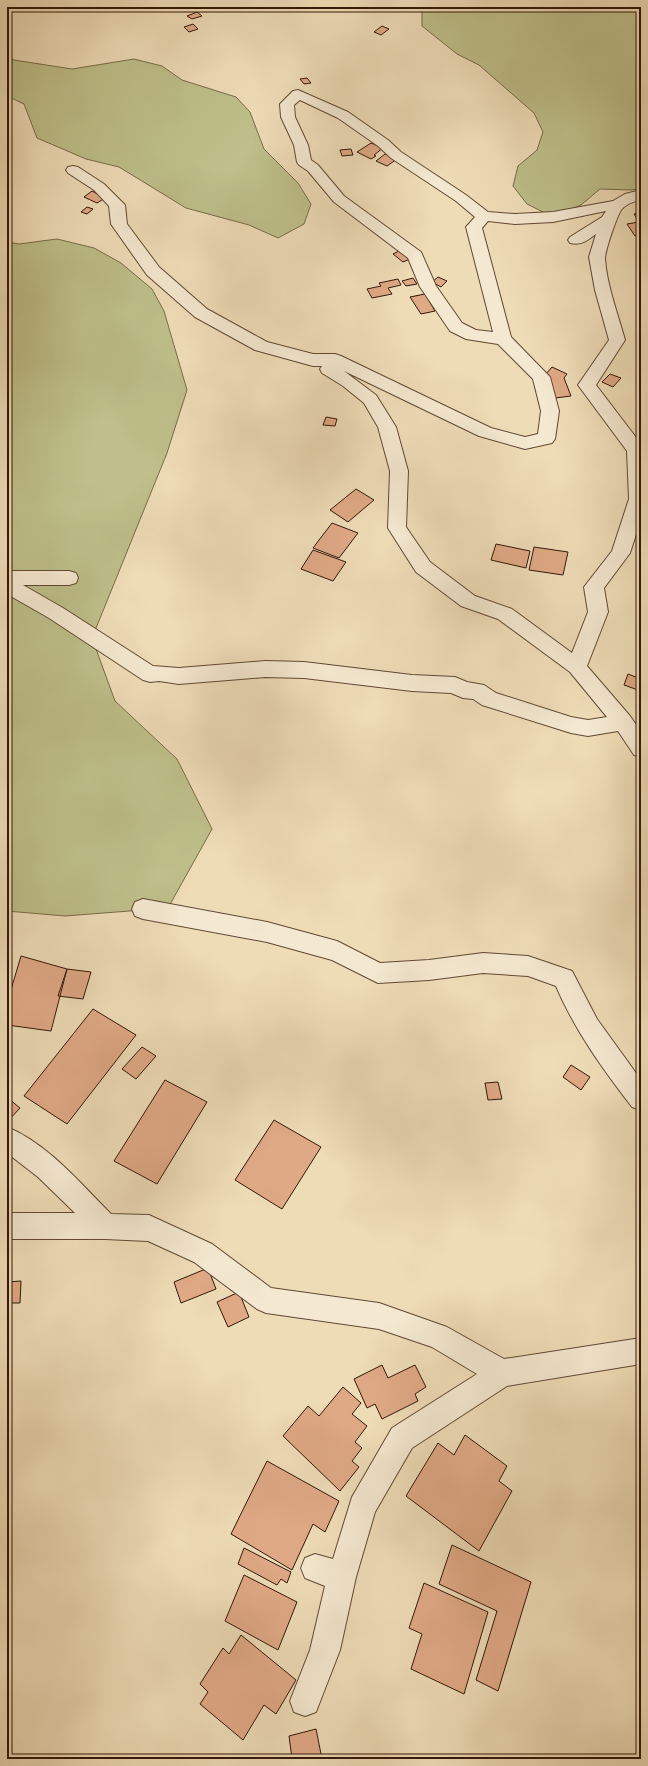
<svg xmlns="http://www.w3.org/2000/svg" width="648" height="1766" viewBox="0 0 648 1766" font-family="'IM FELL DW Pica',serif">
	<rect width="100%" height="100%" fill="#eedcb7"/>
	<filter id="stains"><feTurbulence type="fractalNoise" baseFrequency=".005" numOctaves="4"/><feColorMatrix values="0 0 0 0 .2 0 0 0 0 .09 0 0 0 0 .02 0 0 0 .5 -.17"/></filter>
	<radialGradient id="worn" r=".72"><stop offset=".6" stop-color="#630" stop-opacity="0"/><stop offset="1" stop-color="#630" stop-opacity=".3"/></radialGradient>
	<path fill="#bebf8a" stroke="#786b49" d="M420,7H641V188L632,190L600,189L581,205L553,217L527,204L513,186L518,166L537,150L543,132L534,113L479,65L457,54L422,26V10Z
		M7,57L14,60L72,69L134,59L162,66L182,80L236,97L250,112L264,149L298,183L311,204L304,224L278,238L249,225L186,208L119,167L86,159L37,138L24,104L7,96Z
		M57,239L94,248L121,263L152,289L164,311L187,390L167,453L92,638L115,701L177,759L212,829L168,908L65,916L7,911V242L19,244Z"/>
	<path fill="#e0a986" stroke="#321708" d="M197,12L202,16L192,19L187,16Z
		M193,24L198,29L189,32L184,27Z
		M382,26L389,29L381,35L374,32Z
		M307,78L311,83L304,84L300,79Z
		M371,143L383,148L374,155L376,156L371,159L357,152Z
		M351,149L353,155L342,156L340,150Z
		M385,154L397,159L387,166L376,161Z
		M92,191L105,198L97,203L84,197Z
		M87,207L93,209L87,214L81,212Z
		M641,213V234L635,236L627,224L639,222L634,214Z
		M399,251L410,259L403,262L393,254Z
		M438,277L447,281L441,287L432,282Z
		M413,278L417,284L406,286L402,281Z
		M398,279L401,285L388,288L392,294L372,298L367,289L381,286L379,283Z
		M425,294L435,311L421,314L410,297Z
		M552,367L567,374L564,378L571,396L555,398L546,374Z
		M610,374L621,378L613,387L602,382Z
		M326,417L337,419L335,426L323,425Z
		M356,489L374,500L348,522L330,510Z
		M332,523L358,533L339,558L313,548Z
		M496,544L530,551L526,568L491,560Z
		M534,547L568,552L563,575L529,570Z
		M313,550L346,562L333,581L301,569Z
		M628,674L641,679V691L624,685Z
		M21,956L67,969L51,1031L7,1025V1003Z
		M67,969L91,972L83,999L58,996Z
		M93,1009L136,1035L67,1124L24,1096Z
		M142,1047L156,1056L136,1079L122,1069Z
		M571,1065L590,1077L581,1090L563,1077Z
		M165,1080L207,1102L157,1184L114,1161Z
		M498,1082L502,1099L488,1100L485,1083Z
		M9,1099L20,1108L7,1122V1101Z
		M274,1120L321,1147L282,1209L235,1180Z
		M208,1268L216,1289L181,1303L174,1282Z
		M21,1281L20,1303H7V1282Z
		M239,1292L249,1317L228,1327L217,1302Z
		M382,1365L388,1378L415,1365L426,1387L415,1394L418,1401L382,1419L375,1404L367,1408L354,1379Z
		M343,1387L361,1403L352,1414L367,1426L355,1442L362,1448L352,1461L359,1467L340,1491L283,1436L308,1406L319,1416Z
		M465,1435L507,1466L499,1481L512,1491L479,1551L406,1496L438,1443L454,1455Z
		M267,1461L339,1501L325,1532L313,1524L292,1570L231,1534Z
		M452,1545L531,1582L498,1691L476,1680L497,1611L439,1584Z
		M244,1548L291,1572L287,1583L281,1579L277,1585L238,1564Z
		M244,1575L297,1602L278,1650L225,1621Z
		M424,1583L488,1612L464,1694L411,1669L422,1634L409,1628Z
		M241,1635L296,1680L276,1714L264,1705L243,1740L200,1704L208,1692L200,1684L223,1648L229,1654Z
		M316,1729L322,1759H292L289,1736Z"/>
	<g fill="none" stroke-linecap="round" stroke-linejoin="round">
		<g stroke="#614834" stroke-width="2">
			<path id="street" d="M298,90L348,112L388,140L401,152L466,195L488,212L515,214L553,212L613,201L625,194L641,190V200C635,201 626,204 622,209C617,215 605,251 605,259C607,286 618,314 625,340L596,385L641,444V519L630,553L604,588L608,612L587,666L630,716L641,732V757L634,755L618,731L588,736L571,733L482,705L473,699L463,698L451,693L412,691L304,678L265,677L179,684L159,681L150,682L143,680L49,618L7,594V571H69L76,573L78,578L76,583L69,585H23L63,608L153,666L179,668L265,661L304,662L412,675L455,677L467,682L484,685L496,693L571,717L588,720L607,717L570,672L498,619L461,606L416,572L388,528L390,471L378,427L364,403L343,386L322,373L320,369L322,366H313L255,350L195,317L147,275L111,224L109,206L94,190L68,173L66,170L68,167L73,166L78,167L104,184L125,205L127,224L159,267L207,309L267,342L313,354H335L341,356L491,428L525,437L538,434L541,411L533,379L498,344L466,339L450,331L420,287L408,258L334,202L308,171L299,165L297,162L294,145L281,117L280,104L293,91ZM300,100L338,118L378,146L391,158L456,201L475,217L466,227L493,332L476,330L462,323L436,286L421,252L344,196L318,165L311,160L308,145L295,117L294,105ZM606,211L602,217L570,237L568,240L570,243C581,246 588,240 596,234L589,257L595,290L609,340L578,385L627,451L629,499L612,551L584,587L588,612L572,653L512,609L475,596L430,562L406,527L408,471L396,427L376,395L344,371L479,436L525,449L552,443L555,439L559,411L550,377L511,337L482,228L488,221L515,224L553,222Z
				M143,899L267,922L337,941L380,963L429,960L483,953L528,956L572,971L597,1019L641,1080V1110L632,1107C603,1069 575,1031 556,986L528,976L483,973L429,980L378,983L332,960L267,942L143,919L135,916L132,909L135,902Z
				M7,1127C48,1144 80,1183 111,1214L149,1215L212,1244L271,1288L379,1303L447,1327L504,1359L641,1338V1364L507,1386L412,1448L375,1512L356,1577L340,1650L316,1712L305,1716L294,1712L290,1701L310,1650L325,1586L305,1578L301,1568L305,1558L315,1554L333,1559L352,1497L392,1428L477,1374L432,1347L379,1329L266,1313L257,1309L194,1262L148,1241L105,1239H7V1213H75L38,1177L7,1153Z"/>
		</g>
		<use href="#street" fill="#f4e8d0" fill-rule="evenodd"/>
	</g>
	<rect width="648" height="1766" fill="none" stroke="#eedcb7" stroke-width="24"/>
	<rect x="8" y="8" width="632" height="1750" fill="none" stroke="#321708" stroke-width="2"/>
	<rect x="12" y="12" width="624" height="1742" fill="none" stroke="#321708"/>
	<rect width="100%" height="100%" filter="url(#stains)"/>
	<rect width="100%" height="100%" fill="url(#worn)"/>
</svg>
